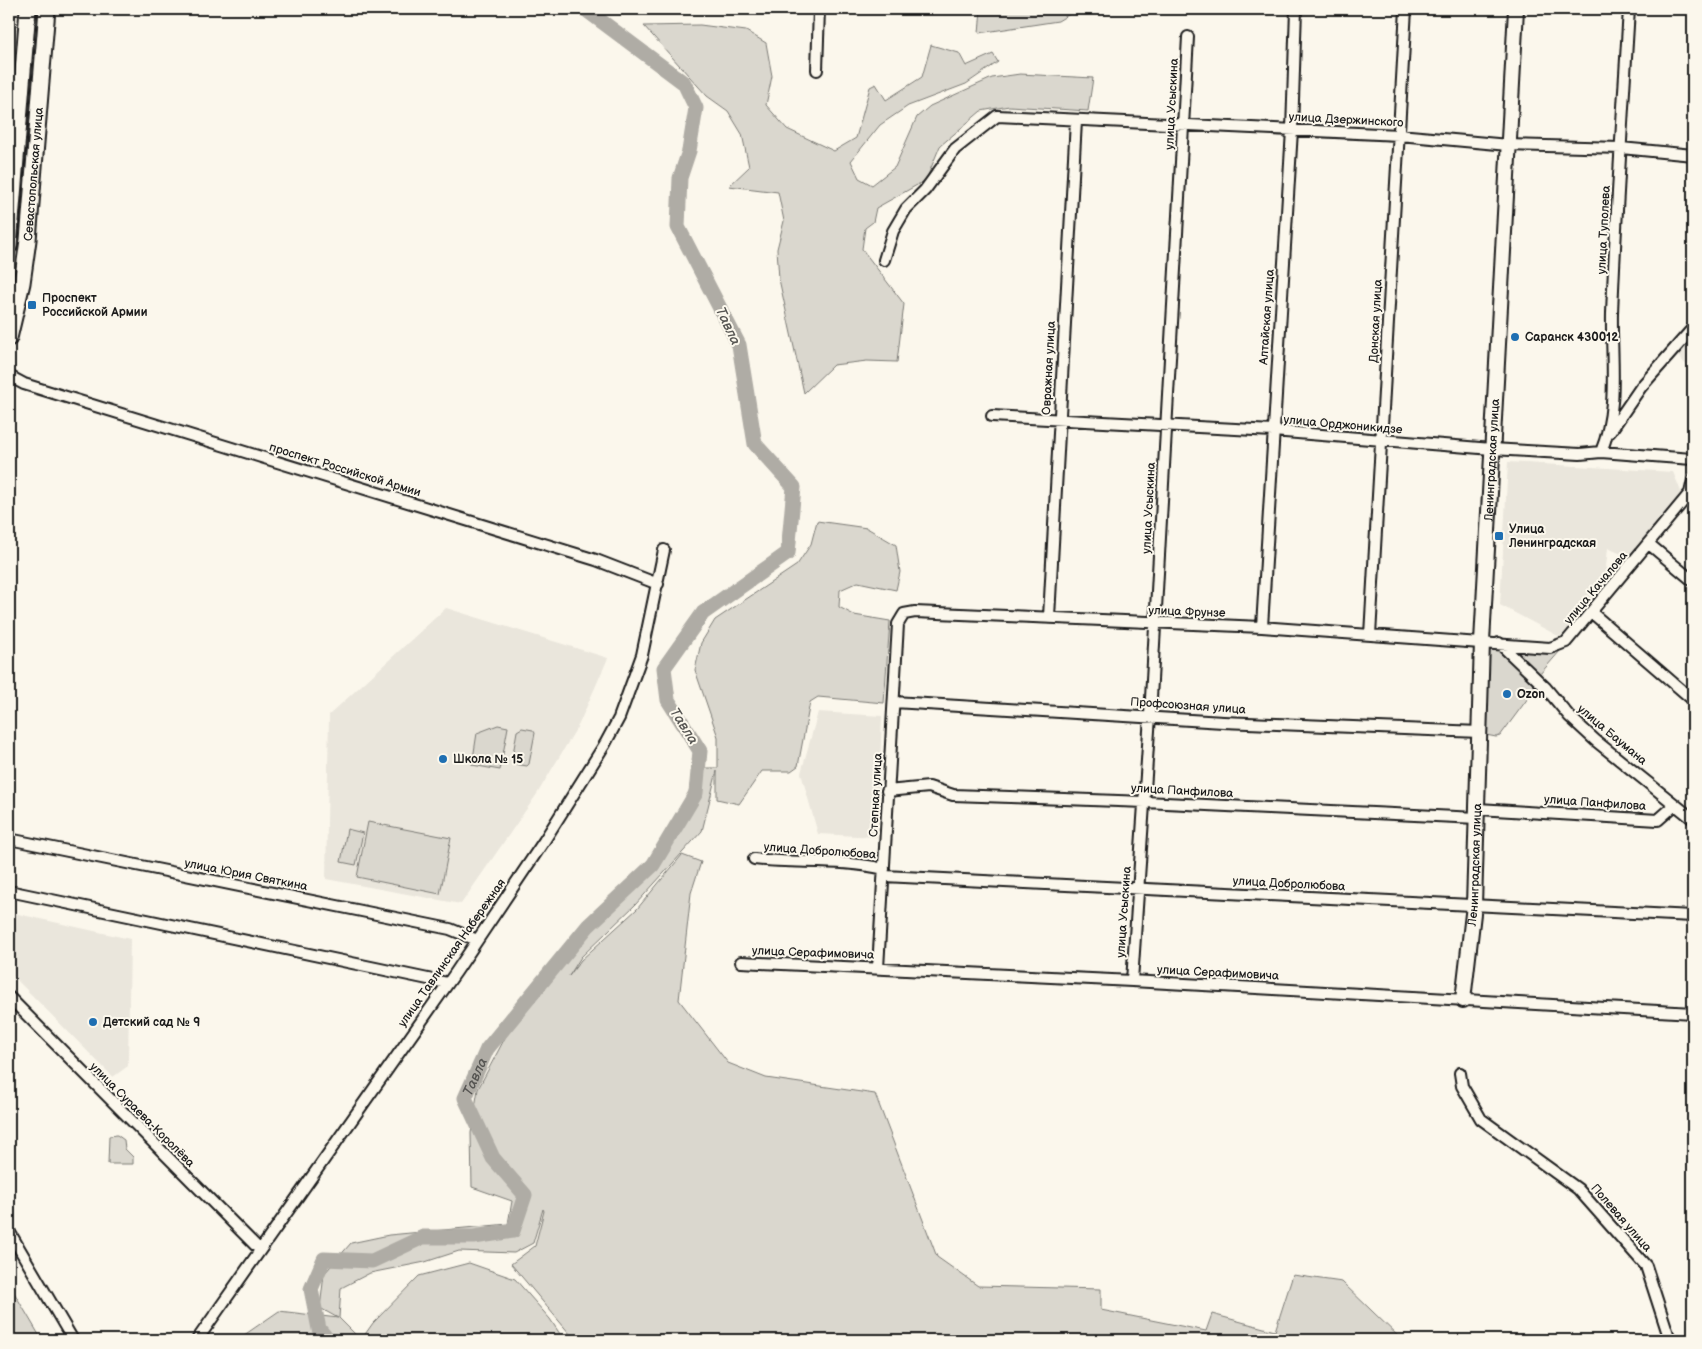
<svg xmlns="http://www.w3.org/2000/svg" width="1702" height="1349" viewBox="0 0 1702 1349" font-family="'Balsamiq Sans',sans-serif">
	<rect width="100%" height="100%" fill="#fbf7ec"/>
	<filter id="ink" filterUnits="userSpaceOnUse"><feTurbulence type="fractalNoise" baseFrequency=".02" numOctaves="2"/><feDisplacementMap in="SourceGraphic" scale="10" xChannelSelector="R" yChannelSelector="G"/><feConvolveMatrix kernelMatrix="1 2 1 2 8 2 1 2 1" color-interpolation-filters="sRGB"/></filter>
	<g filter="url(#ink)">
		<path fill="#eae6dc" d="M1693,335V372L1676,354Z
			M1508,462L1673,472L1682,494L1628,557L1608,548L1606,567L1613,574L1560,637L1500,605Z
			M446,608L608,658L579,724L537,794L461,904L326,879L329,715Z
			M818,712L882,716L877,837L818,834L801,773Z
			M9,912L130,939L128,1066L113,1077L9,972Z"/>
		<path fill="#dad7ce" stroke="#7b7a75" d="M981,9H1078L1058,21L979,33Z
			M700,25L746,31L766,43L772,76L766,105L787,129L834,151L856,138L870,87L876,84L886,100L922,77L931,45L959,53L966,66L993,54L998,62L966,84L908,106L880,125L851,161L859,178L872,185L895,167L917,117L930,106L992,78L1020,74L1093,78L1088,111L1009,106L981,111L940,146L926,180L876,208L873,222L865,228L862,249L904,304L897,362L867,361L833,365L804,393L779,279L777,249L784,221L778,192L729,186L749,167L742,134L728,111L707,96L644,26Z
			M817,521L867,528L896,545L900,572L896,590L858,582L840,590L839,607L854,615L890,621L884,703L818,697L810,702L798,766L791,771H762L739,804L717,799V771L702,831L635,905L581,957L569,976L581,960L637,909L682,855L701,862L691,893L679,1000L728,1063L766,1078L875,1094L937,1257L978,1286L1101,1289V1310L1206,1331L1212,1314L1275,1331L1293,1275L1342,1282L1402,1340H575L511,1264L535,1246L544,1211L543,1209L533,1243L514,1253L459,1251L425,1262L370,1273L341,1288L339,1318L361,1340L373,1323L419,1276L469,1263L515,1279L550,1319L564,1340H237L279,1311L338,1318L320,1308L324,1274L351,1243L389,1235L508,1224L512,1201L472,1187L471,1133L478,1089L506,1036L555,956L653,855L683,828L693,768H718V737L695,670L701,643L715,620L797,565L811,544Z
			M1492,648L1502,650L1537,686L1500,736L1496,737L1486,735L1487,653Z
			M1511,648L1560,651L1540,674Z
			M498,725L508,727L500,770L472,765L477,733Z
			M522,728L533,730L535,733L529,764L527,766L515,764L512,760L517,731Z
			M368,822L451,838L440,894L357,877Z
			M347,829L363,833L356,865L341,862Z
			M117,1135L124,1140L125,1149L133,1157V1164H108L109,1136Z
			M9,1284L42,1340H9Z"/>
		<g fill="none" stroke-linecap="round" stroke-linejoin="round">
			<path stroke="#afaca5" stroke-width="15" id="s1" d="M328,1340L319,1329L311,1289L324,1259L372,1261L423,1237H474L513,1231L525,1195L493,1158L465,1098L487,1049L588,926L653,865L696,793L700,751L668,700L664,668L703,613L788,553L794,487L755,444L739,345L678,227L680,178L689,151L696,108L684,83L585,9"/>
			<g stroke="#1c1c1c" stroke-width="14">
				<path id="street" d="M817,70L819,9
					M884,260L893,231L906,209L925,190L955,149L997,116L1399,135L1508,145L1621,148L1693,155
					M9,376L24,384L596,560L658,584
					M992,416L1273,431L1492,449L1580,454L1601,452L1692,459
					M1610,432L1641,387L1693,328
					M1601,452C1619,408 1611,360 1612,313C1616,211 1623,110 1629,9
					M1649,544L1693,581
					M1591,612L1693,700
					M1049,617L1076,121
					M1262,627L1292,130L1296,9
					M1370,635L1406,9
					M1499,643L1545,687L1569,716L1596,741L1693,819
					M894,702L1223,722L1480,732
					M887,791L929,787L953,795L1145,802L1477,818
					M1478,809L1658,820L1675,805
					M9,839L450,929L477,940
					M754,859C797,864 842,859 884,869
					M884,876L1693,916
					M9,891L447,983
					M741,962L1132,981L1693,1013
					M878,968L898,624L904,614L915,612L1262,627L1550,648L1566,642L1690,493L1693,480
					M1132,981L1150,716L1188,37
					M9,997L260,1250
					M1460,1073L1462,1086L1481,1119L1578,1189L1646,1266L1670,1340
					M9,1231L73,1340
					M197,1340L456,972L544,841L605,744L619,718L642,655L664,550"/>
			</g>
			<g stroke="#1c1c1c" stroke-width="18">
				<g id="secondary">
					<path id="s2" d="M1463,1000L1474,905L1482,642L1516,9"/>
				</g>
			</g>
			<g stroke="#1c1c1c" stroke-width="19">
				<g id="primary">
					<path d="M9,246L28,9"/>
					<path id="s3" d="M9,338L22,283L28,240L47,9"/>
				</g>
			</g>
			<use href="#street" stroke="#fbf7ec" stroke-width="10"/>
			<use href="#secondary" stroke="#fbf7ec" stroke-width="14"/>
			<use href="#primary" stroke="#fbf7ec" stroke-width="15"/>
		</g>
	</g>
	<g fill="#1f6fb2" stroke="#fbf7ec" stroke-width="2">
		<rect x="27" y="300" width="10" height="10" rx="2.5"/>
		<circle cx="1515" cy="337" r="5"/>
		<rect x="1494" y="531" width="10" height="10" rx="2.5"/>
		<circle cx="1507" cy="694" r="5"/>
		<circle cx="443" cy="759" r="5"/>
		<circle cx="93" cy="1022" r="5"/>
	</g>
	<g text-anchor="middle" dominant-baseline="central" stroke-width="4" stroke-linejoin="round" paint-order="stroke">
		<g font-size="12" fill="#1c1c1c" stroke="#fbf7ec">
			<text transform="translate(1172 104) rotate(-87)">улица Усыскина</text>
			<text transform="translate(1346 120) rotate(3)">улица Дзержинского</text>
			<text stroke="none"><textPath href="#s3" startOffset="166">Севастопольская улица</textPath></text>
			<text transform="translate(1604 230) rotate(-87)">улица Туполева</text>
			<text transform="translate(1267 317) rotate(-86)">Алтайская улица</text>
			<text transform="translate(1376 321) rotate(-87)">Донская улица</text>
			<text transform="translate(1049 368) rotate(-87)">Овражная улица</text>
			<text transform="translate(1343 425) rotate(5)">улица Орджоникидзе</text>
			<text stroke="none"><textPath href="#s2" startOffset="541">Ленинградская улица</textPath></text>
			<text transform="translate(345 470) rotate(17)">проспект Российской Армии</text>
			<text transform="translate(1149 508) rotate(-87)">улица Усыскина</text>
			<text transform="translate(1596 588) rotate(-50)">улица Качалова</text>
			<text transform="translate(1187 612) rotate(2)">улица Фрунзе</text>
			<text transform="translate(1188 706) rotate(4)">Профсоюзная улица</text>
			<text transform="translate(1612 735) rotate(40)">улица Баумана</text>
			<text transform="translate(1182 791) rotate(3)">улица Панфилова</text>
			<text transform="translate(876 795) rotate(-87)">Степная улица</text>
			<text transform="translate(1595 803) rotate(4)">улица Панфилова</text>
			<text transform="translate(820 851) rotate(4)">улица Добролюбова</text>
			<text stroke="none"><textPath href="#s2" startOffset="136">Ленинградская улица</textPath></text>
			<text transform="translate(246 875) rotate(11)">улица Юрия Святкина</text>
			<text transform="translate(1289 884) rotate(3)">улица Добролюбова</text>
			<text transform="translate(1124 912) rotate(-86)">улица Усыскина</text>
			<text transform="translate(452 953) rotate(-55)">улица Тавлинская Набережная</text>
			<text transform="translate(813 953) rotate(2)">улица Серафимовича</text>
			<text transform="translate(1218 973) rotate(3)">улица Серафимовича</text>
			<text transform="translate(142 1115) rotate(45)">улица Сураева-Королёва</text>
			<text transform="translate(1621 1218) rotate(49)">Полевая улица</text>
		</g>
		<g font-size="12" font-weight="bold" fill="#1c1c1c" stroke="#fbf7ec" text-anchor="start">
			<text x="42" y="298">Проспект<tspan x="42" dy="14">Российской Армии</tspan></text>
			<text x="1525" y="337">Саранск 430012</text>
			<text x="1509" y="529">Улица<tspan x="1509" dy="14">Ленинградская</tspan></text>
			<text x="1517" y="694">Ozon</text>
			<text x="453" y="759">Школа № 15</text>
			<text x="103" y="1022">Детский сад № 9</text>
		</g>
		<g font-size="14" font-style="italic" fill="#575653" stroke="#fbf7ec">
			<text transform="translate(728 326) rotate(65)">Тавла</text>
			<text transform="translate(684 726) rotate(58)">Тавла</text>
			<text stroke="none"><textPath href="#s1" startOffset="459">Тавла</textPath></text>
		</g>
	</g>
	<rect width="1702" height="1349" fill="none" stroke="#fbf7ec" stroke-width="30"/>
	<rect x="15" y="15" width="1672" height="1319" fill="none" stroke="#1c1c1c" stroke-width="2" filter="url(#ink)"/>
</svg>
